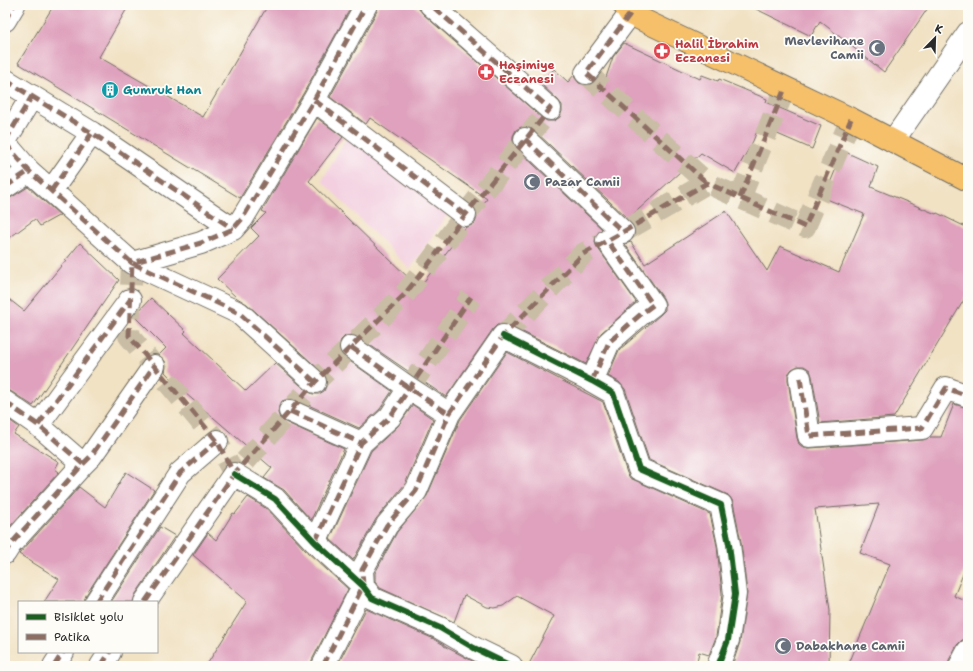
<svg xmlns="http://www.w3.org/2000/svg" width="973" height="671" viewBox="0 0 973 671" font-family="'Shantell Sans',sans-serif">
	<rect width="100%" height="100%" fill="#fdfcf7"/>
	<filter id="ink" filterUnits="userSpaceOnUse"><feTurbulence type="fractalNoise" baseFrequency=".025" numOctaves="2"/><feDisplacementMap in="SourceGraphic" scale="8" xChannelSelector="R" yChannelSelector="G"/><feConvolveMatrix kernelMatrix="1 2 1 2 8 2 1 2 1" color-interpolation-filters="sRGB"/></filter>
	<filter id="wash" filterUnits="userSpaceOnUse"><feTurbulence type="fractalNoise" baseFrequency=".012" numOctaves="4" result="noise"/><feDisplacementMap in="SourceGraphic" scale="16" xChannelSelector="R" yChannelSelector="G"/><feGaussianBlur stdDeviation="0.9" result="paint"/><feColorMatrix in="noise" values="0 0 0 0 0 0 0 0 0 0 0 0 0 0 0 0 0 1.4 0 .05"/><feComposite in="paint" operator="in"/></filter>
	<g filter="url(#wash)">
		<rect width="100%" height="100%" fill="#f1e2c4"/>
		<path fill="#f3cfe0" d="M348,135L452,208L410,269L322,181Z"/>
		<g id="blocks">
			<path fill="#dfa1bd" d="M54,5H129L99,57L203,117L268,5H352L303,94L240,198L18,63Z
				M378,5H412L419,9L423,14L542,118L547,121H554L560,117L562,111V105L558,100L541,84L554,69L568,82L574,75L575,78L579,83L585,85L592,84L601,92L613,57L624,43L700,79L702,75L718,81L719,79L767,99L766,102L821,126L812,149L759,126L753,141L735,173L701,153L628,219L534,130L528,127H521L516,130L513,136V143L516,148L602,229L596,235L595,242L597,247L636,302L601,333L586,364L509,325L503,324L497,325L493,329L446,397L358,337L352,335L345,336L341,340L339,345L340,352L344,357L392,391L380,409L359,428L295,399H288L282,401L279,406L278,413L280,419L285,422L344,449L311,520L284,490L264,478L272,468L185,393L165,372L166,367L165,361L159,355L166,348L134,316L151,298L186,331L184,333L246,391L275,363L307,391L313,394H319L324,391L327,384V378L323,373L247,304L237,298L217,279L259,236L251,228L266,213L262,211L317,118L343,137L309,181L419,288L466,227L470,226L475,223L477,217V212L487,199L370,118L366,124L330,97L377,11Z
				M748,5H930L884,72L820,21L811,36Z
				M843,151L878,167L871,187L936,214L937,213L968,228V293L894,417L820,423L812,376L810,370L804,366H798L792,369L788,374V380L797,438L799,444L804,448H810L923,440L931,437H941L954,404L968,408V562L954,596L968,602V639L962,640L957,645L949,660L948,666H848L890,564L860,553L879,504L815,509L830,610L829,666H743L733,663L740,642L747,593L741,542L733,502L730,497L726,494L649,460L625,389L619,382L608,376L619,350L660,315L665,310V303L663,298L625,244L631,242L645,264L726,211L767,271L780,246L839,272L864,214L824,198Z
				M28,187L60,215L40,226L35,219L5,241V199L12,197Z
				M80,243L119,280L33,406L12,392L5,390V296L24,311Z
				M507,352L603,402L627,473L630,478L710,514L717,546L722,594L716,637L709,655L699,652L696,666H528L554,616L517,596L503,606L495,608L487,607L464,595L454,622L380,588L375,581V573L397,532L427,496L460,420Z
				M413,405L433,419L405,484L376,519L353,560L330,539L371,451L398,426Z
				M5,417L19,427L14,434L59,462L55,469L59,472L5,532Z
				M126,472L154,490L86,595L84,602H44L59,579L19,554L20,553L79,487L105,507Z
				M248,497L267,509L306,551L348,589L312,660L311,666H206L247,601L193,555L208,533L216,540L233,513L235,514Z
				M160,527L175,536L135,595L133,602H111Z
				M366,609L434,639L444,645V646L482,666H337Z"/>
		</g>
	</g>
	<g filter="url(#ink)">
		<use href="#blocks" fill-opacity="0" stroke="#706b61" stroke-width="1"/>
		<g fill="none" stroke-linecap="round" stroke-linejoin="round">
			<path stroke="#c9bda5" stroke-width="22" stroke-dasharray="22 11" stroke-linecap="butt" d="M586,73L707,183
				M740,198L785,88
				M132,263L129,336L217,441L234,474L290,411L315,382L404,295L428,265L465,215L550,109
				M503,336L583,254L623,232L707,183L805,227L851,119
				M409,388L471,297"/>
			<g stroke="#706b61" stroke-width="24">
				<path id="minor" d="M431,5L550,109
					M5,20L14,5
					M586,73L630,14
					M5,80L92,133L233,229
					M314,100L465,215
					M525,139L623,232
					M5,141L32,96
					M893,141L968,33
					M5,143L29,171L132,263L201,243L233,229L242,219L314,100L366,5
					M5,187L29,171
					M51,191L92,133
					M132,263L239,313L315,382
					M351,347L409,388L449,414
					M800,378L809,436L922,428L946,388L968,396
					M592,381L609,342L641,314L653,305L607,240
					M5,402L38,425L83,464L10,545L5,553
					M290,411L361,443
					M38,425L130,300
					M83,464L91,456L154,366
					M315,542L361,443L390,417L409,388
					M96,602L180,473L217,441
					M145,602L234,474L275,499L315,542L363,586L372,598L440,628L474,648L511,666
					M54,666L63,652
					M101,666L110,652
					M323,666L363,586L362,570L387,525L416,491L449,414L503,336L592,381L613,393L639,469L721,505L729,544L735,594L728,640L718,666
					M960,666L968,651"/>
			</g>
			<g stroke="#706b61" stroke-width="24">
				<path id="major" d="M624,5L630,14L851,119L968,180"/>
			</g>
			<use href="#minor" stroke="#fff" stroke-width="22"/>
			<use href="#major" stroke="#f6c06b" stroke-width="22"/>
			<path stroke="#8d6e63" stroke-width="5" stroke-dasharray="10 5" stroke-linecap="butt" d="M630,14L586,73L707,183
				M5,20L14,5
				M5,80L92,133L233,229
				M314,100L465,215
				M525,139L623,232
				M5,141L32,96
				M5,143L29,171L132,263L201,243L233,229L242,219L314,100L366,5
				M5,187L29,171
				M51,191L92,133
				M740,198L785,88
				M351,347L409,388L449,414
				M800,378L809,436L922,428L946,388L968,396
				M592,381L609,342L641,314L653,305L607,240
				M315,382L239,313L132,263L129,336L217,441L234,474L290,411L315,382L404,295L428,265L465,215L550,109L431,5
				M5,402L38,425L83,464L10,545L5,553
				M290,411L361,443
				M38,425L130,300
				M83,464L91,456L154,366
				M315,542L361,443L390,417L471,297
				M96,602L180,473L217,441
				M145,602L234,474
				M54,666L63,652
				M101,666L110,652
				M323,666L363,586L362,570L387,525L416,491L449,414L503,336L583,254L623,232L707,183L805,227L851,119"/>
			<g stroke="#fdfcf7" stroke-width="8">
				<path id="cycleway" d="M503,336L592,381L613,393L639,469L721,505L729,544L735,594L728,640L718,666
					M234,474L275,499L315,542L363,586L372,598L440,628L474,648L511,666"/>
			</g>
			<use href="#cycleway" stroke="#1b5e20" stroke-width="6"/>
		</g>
	</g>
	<defs>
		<g id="mosque-disc" transform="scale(0.9)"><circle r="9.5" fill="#6b7280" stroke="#fdfcf7"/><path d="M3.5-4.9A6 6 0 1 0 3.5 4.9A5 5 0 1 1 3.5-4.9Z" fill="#fff"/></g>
		<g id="pharmacy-disc" transform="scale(0.9)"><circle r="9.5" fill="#e0444e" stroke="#fdfcf7"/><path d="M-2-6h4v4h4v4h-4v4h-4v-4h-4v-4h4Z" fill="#fff"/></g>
		<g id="building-disc" transform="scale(0.9)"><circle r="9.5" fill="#0f9aa8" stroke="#fdfcf7"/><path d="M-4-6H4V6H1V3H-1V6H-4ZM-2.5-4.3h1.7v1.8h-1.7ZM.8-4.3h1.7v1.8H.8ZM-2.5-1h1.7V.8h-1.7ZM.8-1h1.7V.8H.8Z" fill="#fff"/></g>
	</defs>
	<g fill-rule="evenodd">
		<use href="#mosque-disc" x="877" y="48"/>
		<use href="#pharmacy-disc" x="662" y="51"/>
		<use href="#pharmacy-disc" x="486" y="72"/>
		<use href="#building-disc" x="110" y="90"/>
		<use href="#mosque-disc" x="532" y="182"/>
		<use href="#mosque-disc" x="783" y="646"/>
	</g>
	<g text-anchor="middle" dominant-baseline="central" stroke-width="3.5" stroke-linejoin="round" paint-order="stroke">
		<g font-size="12" font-weight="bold" fill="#5b616d" stroke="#fdfcf7" text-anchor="start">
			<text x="864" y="41" text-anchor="end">Mevlevihane<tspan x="864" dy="14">Camii</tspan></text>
			<text x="545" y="182">Pazar Camii</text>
			<text x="796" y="646">Dabakhane Camii</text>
		</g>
		<g font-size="12" font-weight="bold" fill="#be3a42" stroke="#fdfcf7" text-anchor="start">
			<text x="675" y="44">Halil İbrahim<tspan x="675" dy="14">Eczanesi</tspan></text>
			<text x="499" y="65">Haşimiye<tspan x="499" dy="14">Eczanesi</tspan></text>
		</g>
		<g font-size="12" font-weight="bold" fill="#0d838f" stroke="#fdfcf7" text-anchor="start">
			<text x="123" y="90">Gumruk Han</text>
		</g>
	</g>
	<rect width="973" height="671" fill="none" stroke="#fdfcf7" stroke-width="20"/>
	<rect x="18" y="601" width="140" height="52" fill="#fdfcf7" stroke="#a9a8a5"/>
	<rect x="26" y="614" width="20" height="6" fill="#1b5e20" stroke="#a9a8a5"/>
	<text x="54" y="621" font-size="12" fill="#2b2b2b">Bisiklet yolu</text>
	<rect x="26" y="634" width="20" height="6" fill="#8d6e63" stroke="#a9a8a5"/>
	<text x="54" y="641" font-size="12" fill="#2b2b2b">Patika</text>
	<g transform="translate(935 38) rotate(23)" stroke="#fdfcf7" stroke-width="3" paint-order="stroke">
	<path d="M0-3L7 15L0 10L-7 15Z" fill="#2b2b2b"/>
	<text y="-6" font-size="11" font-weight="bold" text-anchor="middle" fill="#2b2b2b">K</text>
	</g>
</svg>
